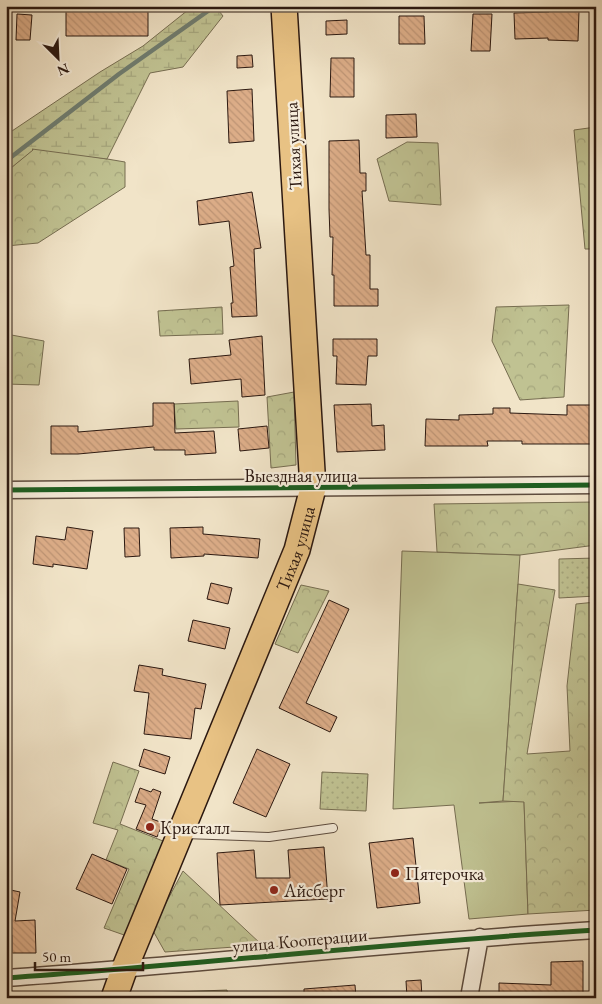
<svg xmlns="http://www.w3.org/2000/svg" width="602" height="1004" viewBox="0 0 602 1004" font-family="'EB Garamond',serif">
	<defs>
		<pattern id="forest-crowns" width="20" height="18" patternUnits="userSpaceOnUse" patternTransform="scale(1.25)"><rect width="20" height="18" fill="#c0c292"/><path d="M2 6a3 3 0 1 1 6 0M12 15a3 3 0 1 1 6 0" fill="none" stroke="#a5a67d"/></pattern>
		<pattern id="wetland-marsh" width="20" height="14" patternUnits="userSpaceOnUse" patternTransform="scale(1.25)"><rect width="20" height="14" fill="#c0c292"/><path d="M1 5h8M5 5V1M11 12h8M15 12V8" fill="none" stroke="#a5a67d"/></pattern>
		<pattern id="park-dots" width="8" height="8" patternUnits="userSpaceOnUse" patternTransform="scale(1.25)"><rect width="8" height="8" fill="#c0c292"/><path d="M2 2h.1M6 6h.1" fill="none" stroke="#a5a67d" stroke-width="1.8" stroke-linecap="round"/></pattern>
		<pattern id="building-back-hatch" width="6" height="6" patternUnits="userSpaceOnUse" patternTransform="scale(1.25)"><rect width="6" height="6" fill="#dcad88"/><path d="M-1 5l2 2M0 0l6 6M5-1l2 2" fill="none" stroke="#bd9474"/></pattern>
	</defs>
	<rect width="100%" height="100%" fill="#f1e4c8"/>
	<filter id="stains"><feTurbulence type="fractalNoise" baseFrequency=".004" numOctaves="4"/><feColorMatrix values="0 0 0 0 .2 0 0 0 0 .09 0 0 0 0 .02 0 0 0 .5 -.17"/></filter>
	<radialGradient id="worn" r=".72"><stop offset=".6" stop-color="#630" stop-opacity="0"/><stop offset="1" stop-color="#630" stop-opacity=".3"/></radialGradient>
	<path fill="#c0c292" stroke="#766d51" d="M402,551L520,555L503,801L479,803L524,801L528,914L469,919L454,805L393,809Z"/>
	<path fill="url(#forest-crowns)" stroke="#766d51" d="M596,127V249H585L574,130Z
		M407,142L438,143L441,205L389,201L377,159Z
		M36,147L125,162V187L38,243L6,246V172Z
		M569,305L564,397L520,400L492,341L496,307Z
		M222,307L223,334L160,336L158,311Z
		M6,334L44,341L39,385L6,384Z
		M294,392L296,465L271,468L267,397Z
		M238,401L239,427L176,429L174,404Z
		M596,502V545L520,555L437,552L434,504Z
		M518,584L555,590L527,754L570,751L567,686L576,604L596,602V910L528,914L524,802L503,801Z
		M301,585L329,591L298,653L275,644Z
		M113,762L139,771L120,824L163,841L127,936L104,928L129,869L106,860L118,830L93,823Z
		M183,871L262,945L165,952L152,929Z
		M227,990L228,998H147L150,993Z"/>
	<path fill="url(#wetland-marsh)" stroke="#766d51" d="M193,6H215L223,16L183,67L150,73L107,159L32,149L33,150L6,172V135L100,72L143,46Z"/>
	<path fill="url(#park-dots)" stroke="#766d51" d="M596,558V596L559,598V559Z
		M322,772L368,774L366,811L320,809Z"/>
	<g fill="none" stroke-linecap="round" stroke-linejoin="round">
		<path stroke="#6f7c6f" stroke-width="4.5" d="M6,161L119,74L215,6"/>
	</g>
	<path fill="url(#building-back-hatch)" stroke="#2b1810" d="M66,8H148V36H66Z
		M549,10L579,11L578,41L548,40V38L515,39L514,13L549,12Z
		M17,14L32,15L30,40H16Z
		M473,14H492L490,51H471Z
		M399,16H424L425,44H399Z
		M347,20V34L326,35V21Z
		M252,55L253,67L237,68V56Z
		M331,58H354V97H330Z
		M252,89L254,141L229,143L227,91Z
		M416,114L417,137L386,138V115Z
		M359,140L360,173H366V191H362L366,255H370V289H378V306H334V275H332L333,237H330L329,209V141Z
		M252,192L261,248L254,249L257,316L232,317L231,303H233L230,267L234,266L229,221L199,225L197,201Z
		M262,336L265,395L242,397L241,379L191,384L189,359L231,355L229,340Z
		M333,339H377V356H368L366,385L336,384L337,356H333Z
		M153,403H174L175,433L214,431L216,453L185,455V450H154V447L78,454H51V426H78V432L153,426Z
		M371,404L372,426L384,425L385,450L337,452L334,405Z
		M567,405H596V444H522V441H487L488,446H425L426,419L459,420V415L493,414V408H510V413L567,415Z
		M267,426L269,448L240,451L238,429Z
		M67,527L93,531L87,569L53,564V567L33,564L36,536L65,540Z
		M203,527V534L260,539L258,558L204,554V556L171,558L170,528Z
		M124,528H139L140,556L125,557Z
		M211,583L232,588L228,604L207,599Z
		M329,600L349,609L306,703L337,717L330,732L279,708Z
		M193,620L230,628L225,649L188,641Z
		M139,665L163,669L162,675L206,684L201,709L195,708L191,739L144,734L149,693L134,691Z
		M144,749L170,757L165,774L139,766Z
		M257,749L290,764L266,817L233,803Z
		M140,788L151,792L153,789L161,792L152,819L163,823L157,837L136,829L146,805L135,802Z
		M413,838L420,903L377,908L369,843Z
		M324,847L328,899L220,905L217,853L254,850L256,878H290L288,850Z
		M92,854L127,869L112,904L76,889Z
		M6,889L20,892L15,921L35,920L36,953H12V935H6Z
		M583,961V995H538V998H499V983L551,985V962Z
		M421,980L422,998H407L406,981Z
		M355,985L356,998H304V989Z"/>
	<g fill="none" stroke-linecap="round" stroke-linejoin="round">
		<g stroke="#5c4b3e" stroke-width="10">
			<path id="service" d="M184,834L269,837L333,828"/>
		</g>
		<g stroke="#5c4b3e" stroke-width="19">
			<path id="minor" d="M6,490L596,485
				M6,978C203,964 399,942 596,930
				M469,998L480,937"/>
		</g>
		<g stroke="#2b1810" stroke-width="28">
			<g id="primary">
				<path id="s1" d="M114,998L124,970L297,550L313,488L284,6"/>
			</g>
		</g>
		<use href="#service" stroke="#f6eddb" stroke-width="8"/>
		<use href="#minor" stroke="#f6eddb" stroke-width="16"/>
		<use href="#primary" stroke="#e8c284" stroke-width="25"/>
		<g stroke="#f6eddb" stroke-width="8">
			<path id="cycleway" d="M6,490L596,485
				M6,978C203,964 399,942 596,930"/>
		</g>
		<use href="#cycleway" stroke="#1b5e20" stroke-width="5"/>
	</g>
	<g fill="#8f2418" stroke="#f6eddb" stroke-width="2">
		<circle cx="150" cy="827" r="5"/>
		<circle cx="395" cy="873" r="5"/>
		<circle cx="274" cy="890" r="5"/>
	</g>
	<g text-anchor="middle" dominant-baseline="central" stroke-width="4.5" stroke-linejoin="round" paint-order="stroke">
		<g font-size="18" fill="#2b1810" stroke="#f6eddb">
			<text transform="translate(293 146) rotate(-93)">Тихая улица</text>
			<text x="301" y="475">Выездная улица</text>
			<text stroke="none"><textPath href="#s1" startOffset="485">Тихая улица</textPath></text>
			<text transform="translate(300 940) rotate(-5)">улица Кооперации</text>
		</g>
		<g font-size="18" fill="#2b1810" stroke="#f6eddb" text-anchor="start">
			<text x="160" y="827">Кристалл</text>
			<text x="405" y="873">Пятерочка</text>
			<text x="284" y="890">Айсберг</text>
		</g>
	</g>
	<rect width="602" height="1004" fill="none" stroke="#f1e4c8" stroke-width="25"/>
	<rect x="8" y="8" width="587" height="989" fill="none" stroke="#2b1810" stroke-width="2.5"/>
	<rect x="12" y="12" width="577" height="979" fill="none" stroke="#2b1810"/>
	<g transform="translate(58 58) rotate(156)" stroke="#f6eddb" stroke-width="4" paint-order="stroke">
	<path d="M0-4L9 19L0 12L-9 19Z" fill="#2b1810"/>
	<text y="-8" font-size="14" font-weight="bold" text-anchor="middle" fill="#2b1810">N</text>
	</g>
	<path d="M35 962v8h108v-8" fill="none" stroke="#2b1810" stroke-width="2.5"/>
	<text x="42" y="962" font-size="15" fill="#2b1810" stroke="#f6eddb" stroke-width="4" paint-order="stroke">50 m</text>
	<rect width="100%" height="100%" filter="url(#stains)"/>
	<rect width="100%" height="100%" fill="url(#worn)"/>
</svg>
